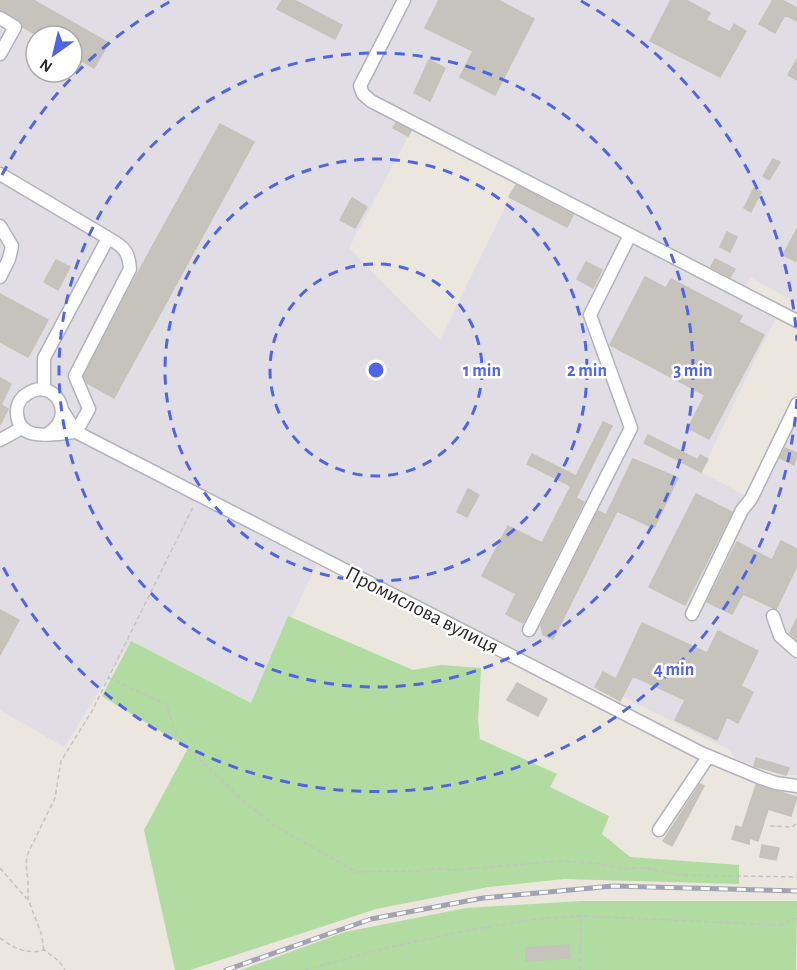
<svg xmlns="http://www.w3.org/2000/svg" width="797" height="970" viewBox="0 0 797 970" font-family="'Alegreya Sans',sans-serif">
	<rect width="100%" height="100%" fill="#ebe6de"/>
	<path fill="#e0dee4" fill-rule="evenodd" d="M0,0H797V303L750,277L746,286L413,127L349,248L440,340L517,183L777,315L701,472L756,501L797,418V775H786L754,766L735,758L729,750L623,697L620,701L321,556L251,703L131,641L64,747L0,710ZM36,36H72V72H36Z"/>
	<path fill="#b1dba0" d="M288,616L413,670L441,665L481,668L478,721L480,739L557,774L550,787L609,816L602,834L630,857L739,865V884L564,879L488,887L376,909L190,970H175L144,830L188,748L102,696L131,641L251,703Z
		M582,901H797L796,970H241L345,932L466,908Z"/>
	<path fill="#c6c3bd" stroke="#c6c2b8" stroke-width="1.5" d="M0,0H33L109,43L94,68L72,55V36H38L23,27L19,20L0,10Z
		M282,0H294L342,25L335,39L277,9Z
		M439,0H498L534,19L495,95L460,77L473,51L425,28Z
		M671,0H686L710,13L706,20L730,32L734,24L746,31L720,77L650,41Z
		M773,0H782L797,8V21L785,15L775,33L759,24Z
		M797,59V80L788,75Z
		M429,60L445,68L430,101L414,93Z
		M396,123L411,131L408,136L393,128Z
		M220,124L254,142L114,398L87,383L84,376L130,287Z
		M773,159L780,162L769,180L763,176Z
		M516,185L573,215L567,227L509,197Z
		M754,188L761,192L751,212L744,208Z
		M352,198L367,207L355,228L340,220Z
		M797,229V257L795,261L783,255Z
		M727,232L737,237L730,252L720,247Z
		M715,259L735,269L730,277L711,267Z
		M56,260L70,267L58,290L44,282Z
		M586,262L602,270L593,288L577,279Z
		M645,277L666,288L671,279L742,316L739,322L764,335L709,439L688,428L705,395L610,345Z
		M0,294L48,320L28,357L0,342Z
		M0,378L11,384L1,405L8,409L0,425Z
		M603,422L612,426L576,498L584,502L523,623L506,614L516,594L482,576L508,526L542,543L571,486L527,464L532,454L576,476Z
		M648,435L698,460L700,455L708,459L701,472L644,443Z
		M785,448L797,453L794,465L780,458Z
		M633,459L678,478L654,528L617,511L553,639L543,635L541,625L598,511L606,515Z
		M468,489L479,495L467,517L457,512Z
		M696,494L732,512L685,605L649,587Z
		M781,541L797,549V566L776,609L743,594L732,614L707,602L737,542L772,560Z
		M0,610L19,620L0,655Z
		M797,618V640L790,633Z
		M642,623L707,653L718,631L758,651L741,686L753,692L738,723L727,717L717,740L675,720L685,700L633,676L620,701L595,687L603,672L616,679Z
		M517,683L547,699L538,716L507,700Z
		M756,758L789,768L786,775L754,766Z
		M700,784L704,786L672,846L663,841Z
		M756,785L797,797L791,816L768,809L758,841L750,838L749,844L732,839L736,826L742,828Z
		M762,845L779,848L776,860L760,857Z
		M569,945L570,958L526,961V948Z"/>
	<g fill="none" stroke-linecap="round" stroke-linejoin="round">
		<g stroke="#b1b3bc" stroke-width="15">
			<path id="minor" d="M404,0L360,86L363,94L371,101L797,321
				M0,18L15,27L0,54
				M0,174L108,238L44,358V390
				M0,226L12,246L9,259L0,277
				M62,410L76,432L701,753L761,778L776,783L797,786
				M76,432L89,409L75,376L130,269C129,251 123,246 108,238
				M49,433C78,414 52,376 27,394C20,398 16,406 17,414C19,444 56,433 76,432
				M0,440L22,428
				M692,614L742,510L751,499L797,404
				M773,616L780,636L797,651
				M529,630L631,428L590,315L630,235
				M659,830L708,757"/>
		</g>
		<path stroke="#c3c3c3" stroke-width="1.5" stroke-dasharray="4.5 3" stroke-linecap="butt" d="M109,678L166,704L174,729L184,744L244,802L274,825L356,872L418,871L436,868L455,870L561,861L603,864L621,869L645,868L680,875L797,877
			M770,826L792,827L797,823
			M0,868L27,899
			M0,938C13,948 28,955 44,950L59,961L65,970
			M44,950L41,933L28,899V882L26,863L28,853L55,798L61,761L92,711L194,505
			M305,970L390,947L470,930L536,919L581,916L781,925L797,918
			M580,970L581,917"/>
		<use href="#minor" stroke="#fff" stroke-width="12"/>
		<g stroke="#a1a3b2" stroke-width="5">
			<path id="rail" d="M226,970L371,919L483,898L613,886L797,891"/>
		</g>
		<use href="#rail" stroke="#fff" stroke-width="3" stroke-dasharray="9" stroke-linecap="butt"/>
	</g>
	<g fill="none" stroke="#5064e6" stroke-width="3" stroke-dasharray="10 8">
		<circle cx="376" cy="370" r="106"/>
		<circle cx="376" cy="370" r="211"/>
		<circle cx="376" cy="370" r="317"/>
		<path d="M797 399A422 422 0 0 1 2 565M2 175A422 422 0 0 1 171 1M581 1A422 422 0 0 1 797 341"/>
	</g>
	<g text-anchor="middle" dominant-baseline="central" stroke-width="5" stroke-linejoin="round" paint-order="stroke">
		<g font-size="21" fill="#2a2a2a" stroke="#fff">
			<text transform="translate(422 610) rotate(27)">Промислова вулиця</text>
		</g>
	</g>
	<circle cx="376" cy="370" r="9" fill="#5064e6" stroke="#fff" stroke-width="3"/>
	<g font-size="18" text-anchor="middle" font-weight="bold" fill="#5064e6" stroke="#fff" stroke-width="5" stroke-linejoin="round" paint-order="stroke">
		<text x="482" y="376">1 min</text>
		<text x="587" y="376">2 min</text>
		<text x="693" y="376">3 min</text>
		<text x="674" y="675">4 min</text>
	</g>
	<g transform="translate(54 54) rotate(214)"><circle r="28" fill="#ffffff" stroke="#aaaaaa" stroke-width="1.5"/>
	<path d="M0-4.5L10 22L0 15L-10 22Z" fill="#5064e6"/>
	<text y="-9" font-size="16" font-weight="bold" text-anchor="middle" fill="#2a2a2a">N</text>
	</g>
</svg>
